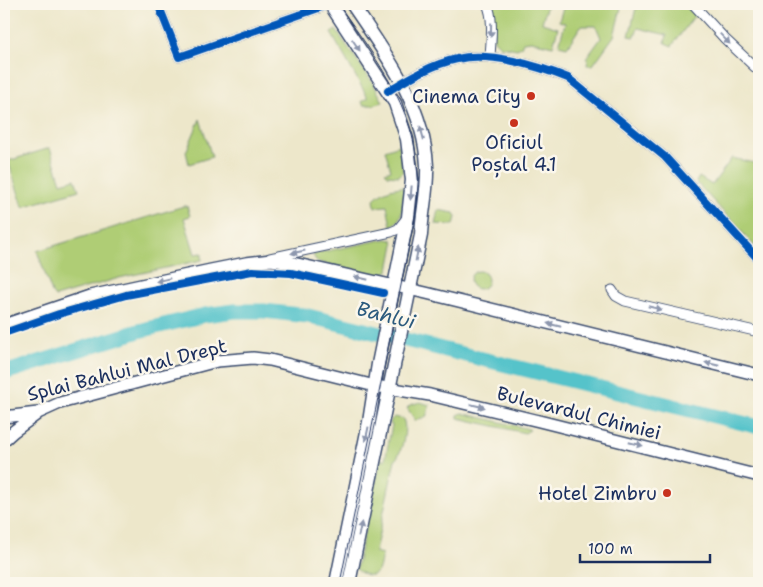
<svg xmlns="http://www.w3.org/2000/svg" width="763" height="587" viewBox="0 0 763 587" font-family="'Shantell Sans',sans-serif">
	<rect width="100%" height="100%" fill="#fbf7ec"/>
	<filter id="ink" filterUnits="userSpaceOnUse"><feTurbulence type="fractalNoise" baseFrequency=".02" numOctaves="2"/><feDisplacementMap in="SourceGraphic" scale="10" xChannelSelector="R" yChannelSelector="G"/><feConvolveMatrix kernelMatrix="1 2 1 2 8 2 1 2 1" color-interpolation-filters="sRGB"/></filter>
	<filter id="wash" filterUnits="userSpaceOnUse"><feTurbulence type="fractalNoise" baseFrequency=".0096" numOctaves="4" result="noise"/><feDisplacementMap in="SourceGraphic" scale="20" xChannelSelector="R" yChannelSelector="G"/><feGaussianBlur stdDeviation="1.12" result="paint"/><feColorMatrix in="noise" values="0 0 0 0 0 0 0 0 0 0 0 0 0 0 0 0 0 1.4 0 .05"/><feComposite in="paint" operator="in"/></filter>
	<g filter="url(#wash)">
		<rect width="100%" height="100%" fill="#ede7ca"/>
		<path fill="#afcd74" stroke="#657e69" d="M491,4H547L542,23L558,28L553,46L531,41L523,42L521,47L517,49L500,46L494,40Z
			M564,4H622L614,36L593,65H587L588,59H586L601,38L596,26H581L567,47L559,45L565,23L559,21Z
			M637,4H683L695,15L672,46L665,43L667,35L638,28L635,37L629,36Z
			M336,30L373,83L383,102L373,105H363L362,101L368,98L331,33Z
			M200,119L212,157L189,164L186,152Z
			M399,145L403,172L399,176L388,175L385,172L391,170L385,150Z
			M50,148L61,183L75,179L79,190L23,207L8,161Z
			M732,158L759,164V251L696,182L699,177L712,185Z
			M402,187L404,190C402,203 405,219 391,226L387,206L375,207L374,199C382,191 391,188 402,187Z
			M184,206H187L190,216L184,218L195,254L202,253V260L119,278L55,297L52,293L37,251Z
			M438,210L454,213L456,217L454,225L435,224Z
			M386,239L393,240L394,244L389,270L386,272L384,277L317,262L313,255L317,253Z
			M470 280a9 9 0 1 1 18 0a9 9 0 1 1-18 0Z
			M420,402L430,405L426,417L418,419L416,421L407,408L410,405Z
			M462,413L529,429L530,430L525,433L458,418V415Z
			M394,417L403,419C408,428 402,453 395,460L375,552L382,554C381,559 380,567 378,571C373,579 361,574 356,569L381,459L385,460L392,425L390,424L391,420Z"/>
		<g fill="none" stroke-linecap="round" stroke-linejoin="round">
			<path stroke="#55c3ca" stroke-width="15" d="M4,373L139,331L205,315L234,311H264L308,316L759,427"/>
		</g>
	</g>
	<g filter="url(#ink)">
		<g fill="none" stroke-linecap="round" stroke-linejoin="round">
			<g stroke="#3a4b6e" stroke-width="11">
				<path id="minor" d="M158,4L179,57L330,4
					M487,4C494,18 491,40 490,56
					M693,4L725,39L759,71
					M388,91C409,78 433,64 457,59C489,51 538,66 568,78L665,157L759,260
					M270,258L391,232L398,229L406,219
					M612,290L616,296L625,301L759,332"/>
			</g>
			<g stroke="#3a4b6e" stroke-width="14">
				<path id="secondary" d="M4,325L90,296L211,270L246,263L271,260L293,263L426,293L759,375
					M4,417L38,413L60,403L217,361L253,358L270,360L375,386L430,395L539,421L759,476
					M4,440L14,431L37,414"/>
			</g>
			<g stroke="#3a4b6e" stroke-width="15">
				<path id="primary" d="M330,4L395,103L407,139L412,180L408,217L378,364L369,422L336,583
					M349,583L421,235C422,212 428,190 427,166C424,104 385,53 352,4"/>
			</g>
			<use href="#minor" stroke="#fff" stroke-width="9"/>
			<use href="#secondary" stroke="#fff" stroke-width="11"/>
			<use href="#primary" stroke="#fff" stroke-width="12"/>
			<path stroke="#1b2f5e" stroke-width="1" d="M338,4C385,71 431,129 415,217L340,583"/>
			<g stroke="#fbf7ec" stroke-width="11">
				<path id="cycleway" d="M158,4L179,57L330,4
					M388,91C409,78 433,64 457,59C489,51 538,66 568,78L665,157L759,260
					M4,333L59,314L126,295L252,271L291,273L383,293"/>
			</g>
			<use href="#cycleway" stroke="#0057b8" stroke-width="8"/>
		</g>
		<defs><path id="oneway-solid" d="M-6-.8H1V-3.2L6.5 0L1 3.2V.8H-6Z" transform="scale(1.25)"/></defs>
		<g fill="#8d97ae">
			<use href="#oneway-solid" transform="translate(491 30) rotate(91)"/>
			<use href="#oneway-solid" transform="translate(725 39) rotate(46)"/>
			<use href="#oneway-solid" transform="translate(356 45) rotate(56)"/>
			<use href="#oneway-solid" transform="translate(422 133) rotate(-105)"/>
			<use href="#oneway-solid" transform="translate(411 193) rotate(95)"/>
			<use href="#oneway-solid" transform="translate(298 252) rotate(168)"/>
			<use href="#oneway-solid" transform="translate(417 254) rotate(-79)"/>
			<use href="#oneway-solid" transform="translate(361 278) rotate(-167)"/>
			<use href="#oneway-solid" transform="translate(163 280) rotate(167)"/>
			<use href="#oneway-solid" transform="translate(655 308) rotate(13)"/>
			<use href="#oneway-solid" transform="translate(554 325) rotate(-166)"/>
			<use href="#oneway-solid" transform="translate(712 364) rotate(-167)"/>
			<use href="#oneway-solid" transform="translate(478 406) rotate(13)"/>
			<use href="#oneway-solid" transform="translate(367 434) rotate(102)"/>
			<use href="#oneway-solid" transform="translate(636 444) rotate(14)"/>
			<use href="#oneway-solid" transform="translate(360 529) rotate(-78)"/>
		</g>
	</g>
	<g fill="#c8321e" stroke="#fbf7ec" stroke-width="2">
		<circle cx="531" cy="96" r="5"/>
		<circle cx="514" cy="123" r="5"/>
		<circle cx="667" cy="493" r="5"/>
	</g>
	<g text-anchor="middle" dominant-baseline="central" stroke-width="5" stroke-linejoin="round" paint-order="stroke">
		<g font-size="19" fill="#1b2f5e" stroke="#fbf7ec" text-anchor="end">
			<text x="521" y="96">Cinema City</text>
			<text x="514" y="142" text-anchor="middle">Oficiul<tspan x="514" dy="22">Poștal 4.1</tspan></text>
			<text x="657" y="493">Hotel Zimbru</text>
		</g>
		<g font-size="19" fill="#1b2f5e" stroke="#fbf7ec">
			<text transform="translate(127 370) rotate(-14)">Splai Bahlui Mal Drept</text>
			<text transform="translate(579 413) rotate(14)">Bulevardul Chimiei</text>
		</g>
		<g font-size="20" font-style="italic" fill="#2c5b7e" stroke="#fbf7ec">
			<text transform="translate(386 315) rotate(14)">Bahlui</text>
		</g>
	</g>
	<rect width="763" height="587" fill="none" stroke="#fbf7ec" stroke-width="20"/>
	<path d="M580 554v8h130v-8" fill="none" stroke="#1b2f5e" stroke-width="2.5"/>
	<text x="588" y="554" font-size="15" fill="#1b2f5e" stroke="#fbf7ec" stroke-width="4" paint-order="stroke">100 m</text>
</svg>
